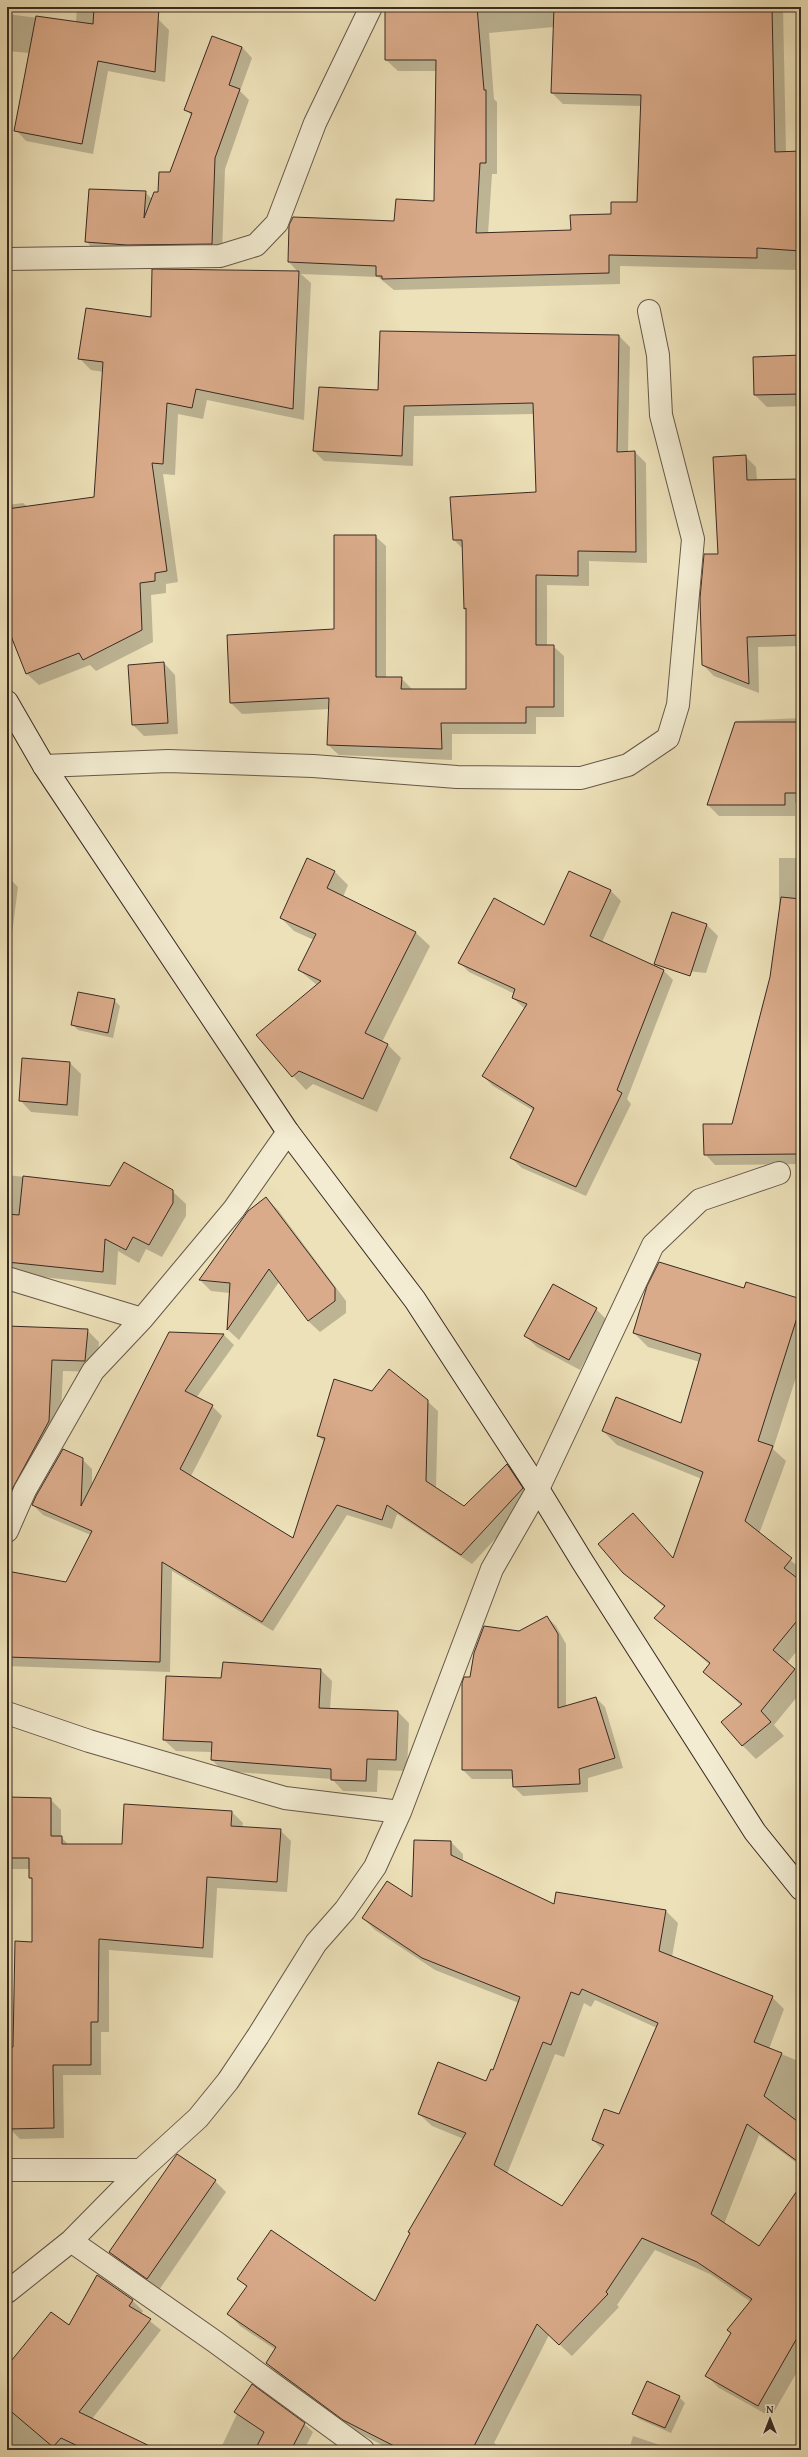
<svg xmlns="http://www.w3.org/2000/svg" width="808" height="2457" viewBox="0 0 808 2457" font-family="'Gentium Book Plus',serif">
	<rect width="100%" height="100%" fill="#ede1b9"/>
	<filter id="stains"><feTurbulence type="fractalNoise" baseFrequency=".005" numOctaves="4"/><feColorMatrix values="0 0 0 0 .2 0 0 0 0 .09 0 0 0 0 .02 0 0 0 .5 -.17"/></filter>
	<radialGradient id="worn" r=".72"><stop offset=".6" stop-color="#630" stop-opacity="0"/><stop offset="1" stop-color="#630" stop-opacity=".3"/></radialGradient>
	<path fill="#0003" fill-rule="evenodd" d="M77,7H123L158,19L169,30L165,82L108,71L93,154L26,141L16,130L30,53L7,51V14L76,23Z
		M386,7H783L786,153L801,152V270L620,266V284L394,290L378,277L301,274L311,283L304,420L207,400L203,419L178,414L175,475L163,474L178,582L166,584V593L151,595L153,642L96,671L90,665L39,685L27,674L7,624V505L23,503L28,507L95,498L104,372L91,370L79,358L152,319L298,272L289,262L395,222L435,202L437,71H398L386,60ZM554,27L552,93L563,104L642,106L638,203L572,231L488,234L492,174H497V102L494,99L489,33Z
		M213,38L242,47L252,58L240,91L249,100L225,169L222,253L96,252L86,241L145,192L152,199L159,193L171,173L192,116L186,110Z
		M381,332L619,336L630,347L628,453L635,452L646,463L647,563L589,561V586L547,585V646H553L564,656V717H536V734H452V760L339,755L328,745L329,709L242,714L231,703L228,636L335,630L375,536L386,546V678H401L412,689L467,690V610L465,608L464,550L454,540L537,493L534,414L414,416L413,466L324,461L314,451L378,391Z
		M801,356V406L767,407L755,395L754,358Z
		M745,456L756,467L757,481L801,480V646L758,647L759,693L714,676L703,665L719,555Z
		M164,663L175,675L178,734L144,736L133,725Z
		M801,718V803H795V816H719L708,805L736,721Z
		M779,858H801V982L779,916Z
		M335,872L348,885L343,897L416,933L430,946L382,1042L387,1044L401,1058L377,1112L313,1084L306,1090L293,1076L317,985L299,970L314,940L294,931L281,918Z
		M7,876L18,887L7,973Z
		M611,891L621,901L602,942L663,970L673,980L627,1099L631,1104L586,1196L522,1168L511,1158L534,1111L493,1086L483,1076L525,1009L513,998L515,994L469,972L459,962L545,926Z
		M672,914L707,925L718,936L706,973L669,969L658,958Z
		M764,999L801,1015V1114L741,1092Z
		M114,1000L120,1006L113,1038L78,1030L73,1025Z
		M70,1063L81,1074L78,1116L31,1112L20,1100Z
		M728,1125L801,1152V1164L715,1165L705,1154Z
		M7,1175L111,1187L172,1191L186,1204V1216L162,1257L146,1249L139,1263L118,1251L116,1285L15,1274L7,1266Z
		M266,1198L278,1210L346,1301V1313L320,1332L308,1321L279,1282L239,1340L228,1330L230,1293L211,1291L200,1280Z
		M744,1290L801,1300V1362L773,1449L786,1461L759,1534L801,1569V1577L798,1581L801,1583V1646L787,1663L801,1676V1692L774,1725L784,1736L756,1759L742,1745V1706L704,1672L710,1665L656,1618L665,1608L624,1573L633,1515L673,1558L702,1479L617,1445L603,1431L681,1424L700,1362L648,1347L634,1333Z
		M596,1309L607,1320L580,1370L537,1347L525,1336Z
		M7,1327L87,1330L99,1342L97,1372L63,1371L60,1433L21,1506L7,1500Z
		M170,1333L224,1335L234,1345L196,1398L212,1406L222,1416L191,1476L294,1539L325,1442L318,1436L372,1392L427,1401L438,1411L436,1488L464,1507L507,1465L516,1475L532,1499L472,1564L397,1514L392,1529L347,1515L273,1631L172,1571L170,1672L7,1666V1600L67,1583L91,1535L43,1515L33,1505L82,1459L92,1469V1487Z
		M547,1617L556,1626L566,1644V1707L596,1698L605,1707L623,1768L588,1778V1792L523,1796L514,1787V1779H472L463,1770L471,1678L520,1632Z
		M223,1663L321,1670L332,1681L330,1709L398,1712L409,1723L407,1771L378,1770L377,1792L343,1791L332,1779L223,1771L212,1760V1752L176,1751L164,1740L222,1679Z
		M7,1798L50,1799L61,1810V1837L69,1845H123L125,1805L232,1812L243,1823L242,1828L280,1830L291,1841L287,1892L217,1888L213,1958L109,1950V2032H101V2075H63L64,2138L20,2139L9,2128L14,2048L33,1943V1880L30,1878V1869H11L7,1864Z
		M451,1842L463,1854V1862L555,1906L666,1911L678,1923L672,1957L772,1997L784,2009L769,2049L801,2062V2166L759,2135L724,2224L760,2248L801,2208V2365L771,2417L719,2388L707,2376L751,2302L710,2274L655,2250L617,2305L619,2307L572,2356L549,2335L494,2443L506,2450H392L357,2432L279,2375L267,2363L276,2350L240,2326L228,2313L247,2287L238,2279L375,2302L464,2139L432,2126L419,2114L487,2082L494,2071L519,2003L435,1970L375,1930L363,1918L413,1899ZM595,2000L657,2028L620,2116L593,2140L602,2149L563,2207L507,2174L555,2054L564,2057L584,2003L591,2007Z
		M7,2131L12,2136V2164H7Z
		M215,2181L226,2192L159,2290L121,2263L110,2252Z
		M98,2276L133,2301L143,2311L141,2314L161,2330L92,2419L150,2450H7V2368L69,2327Z
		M679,2397L685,2403L671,2433L639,2419L633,2414Z
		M235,2412L304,2424L313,2432L304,2450H220L237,2414Z
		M633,2436L675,2450H629Z"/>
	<path fill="#daab8a" stroke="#392a22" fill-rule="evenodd" d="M94,7H159L155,72L98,61L82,144L14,131L36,16L93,24Z
		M385,7H477L484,90H486V163H480L476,233L571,230L570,215L611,214V202H637L641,95L551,93L554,7H772L775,152L801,151V251L757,248V258L609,255V273L382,279V276H376V266L288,262L289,225L293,217L394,221L396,199L434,201L436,60H385Z
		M212,36L242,47L229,85L240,89L215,158L212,244L127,245L85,242L89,189L146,191L144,218L154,192H158L159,172H170L192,113L184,110Z
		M152,269L299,271L293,409L196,389L192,408L167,403L163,464L152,463L167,571L155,573V581L140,583L142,630L83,660L79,653L26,674L7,626V509L94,497L103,362L78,359L86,308L151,317Z
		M380,331L619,335L617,452L635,451L636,552L578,551V576L536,575V645H554V707H526V723H441L442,749L327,745L329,698L230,703L227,635L334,629V535H376V677H402L401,689H466V608L464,609L462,540H453L450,497L536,492L533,403L404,406L402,456L313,451L319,387L378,390Z
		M801,355V394L754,395L753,357Z
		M746,455L747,480L801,479V635L747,637L749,684L702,665L700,598L704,554H718L713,457Z
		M164,662L168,723L132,725L128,665Z
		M735,722H799L798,793H785V805H707Z
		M307,858L335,871L327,888L416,932L365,1033L388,1044L363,1099L299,1071L292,1077L256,1035L321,981L298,970L316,934L280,918Z
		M569,871L611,890L590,936L664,970L617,1090L622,1093L576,1187L510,1158L534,1108L482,1076L527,1004L512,998L515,989L458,963L494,898L544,925Z
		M781,897L801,899V1130H799L798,1154L704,1155L703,1124H732L770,977Z
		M672,912L707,924L690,976L654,964Z
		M78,992L115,999L108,1033L71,1025Z
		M22,1058L70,1062L67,1105L19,1101Z
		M124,1162L173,1190V1203L149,1245L133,1237L126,1250L105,1239L103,1272L7,1262V1214L19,1215L23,1176L110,1186Z
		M266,1197L335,1288V1301L308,1321L269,1269L227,1330L230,1283L199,1280L248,1211Z
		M659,1262L744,1288L746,1282L801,1299V1305L758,1441L773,1446L745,1521L792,1558L784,1568L801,1581V1616L773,1650L795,1669L761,1711L771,1722L742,1746L721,1722L742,1704L703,1672L710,1663L654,1618L665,1606L623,1573L598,1544L633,1513L673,1558L703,1472L602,1431L616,1397L681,1423L701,1354L633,1333L647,1286Z
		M553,1284L597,1308L569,1360L524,1336Z
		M7,1326L88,1329L85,1361L52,1360L49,1421L9,1495L7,1494Z
		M169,1332L224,1334L185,1391L213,1405L180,1469L293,1538L325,1438L317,1436L334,1379L372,1391L389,1369L428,1400L426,1481L464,1506L507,1464L523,1488L461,1555L387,1505L382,1520L337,1505L262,1622L162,1562L160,1662L7,1657V1571L66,1582L92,1531L32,1505L36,1496L63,1449L83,1458L81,1506Z
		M547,1616L558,1634V1708L596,1697L615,1758L579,1769L580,1784L513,1787L512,1770H462V1683L464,1677H470L474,1653L484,1626L519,1631Z
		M223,1662L321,1669L319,1708L398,1711L396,1760L367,1759L366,1781L331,1780V1769L211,1760L212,1742L163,1740L166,1676L221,1678Z
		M7,1797L51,1798V1836H62V1844H122L124,1804L232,1811L231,1826L281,1829L277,1882L207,1877L203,1948L99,1939L98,2022H91V2065H53L54,2128L8,2129V2047H13L15,1941L32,1942V1878H29V1858H7Z
		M414,1840L451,1841V1855L554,1904L556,1892L666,1910L659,1951L773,1996L754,2042L782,2053L764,2096L801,2124V2164L747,2124L711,2214L759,2246L801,2185V2331L758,2406L705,2376L731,2333L727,2330L752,2299L697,2262L642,2238L606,2292L608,2294L559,2345L537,2324L472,2450H402L343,2420L266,2363L276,2347L227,2314L247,2286L237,2279L271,2230L375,2301L410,2233L408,2232L466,2133L418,2114L438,2062L486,2081L491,2069L493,2070L520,1997L422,1958L362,1918L387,1881L412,1897ZM582,1989L658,2023L619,2114L604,2109L592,2140L604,2145L562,2206L494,2165L543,2042L551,2045L571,1992L579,1995Z
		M177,2154L216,2180L147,2279L109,2252Z
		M97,2275L133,2300L129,2306L151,2319L79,2412L158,2450H86L61,2438L53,2447L7,2408V2366L51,2312L69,2325Z
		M647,2381L680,2396L665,2428L632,2414Z
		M252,2384L305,2423L291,2450H255L264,2432L234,2412Z"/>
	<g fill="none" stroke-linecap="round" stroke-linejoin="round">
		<g stroke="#665848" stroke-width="24">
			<path id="street" d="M7,259L220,256L256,245L277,223L315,123L371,7
				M44,766L168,761L313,766L457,777L581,778L628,765L668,738L678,705L693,539L661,415L658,355L649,311
				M7,1278L142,1319
				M7,1531L25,1490L93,1371L142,1319L234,1209L288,1132
				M7,1713L89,1741L285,1798L400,1812
				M7,2170H141
				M71,2241L214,2341L363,2450
				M7,2292L71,2241L141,2170L198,2118L228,2081L258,2036L316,1943L345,1910L375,1867L400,1812L492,1569L538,1489L653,1245L700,1200L779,1173"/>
		</g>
		<g stroke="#392a22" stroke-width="24">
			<path id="secondary" d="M7,702L44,766L288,1132L415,1300L538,1489L582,1561L755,1832L801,1889"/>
		</g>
		<use href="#street" stroke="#f3ecd2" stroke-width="22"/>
		<use href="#secondary" stroke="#f3ecd2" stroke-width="22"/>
	</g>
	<rect width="808" height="2457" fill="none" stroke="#ede1b9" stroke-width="24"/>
	<rect x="8" y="8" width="792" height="2441" fill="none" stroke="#392a22" stroke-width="2"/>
	<rect x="12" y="12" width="784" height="2433" fill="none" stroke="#392a22"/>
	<g transform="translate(770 2419)" stroke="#f3ecd2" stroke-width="3" paint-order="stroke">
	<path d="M0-3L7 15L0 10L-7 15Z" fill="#392a22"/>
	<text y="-6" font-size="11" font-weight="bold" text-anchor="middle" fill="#392a22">N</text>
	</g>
	<rect width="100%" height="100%" filter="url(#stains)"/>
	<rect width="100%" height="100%" fill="url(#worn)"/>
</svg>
